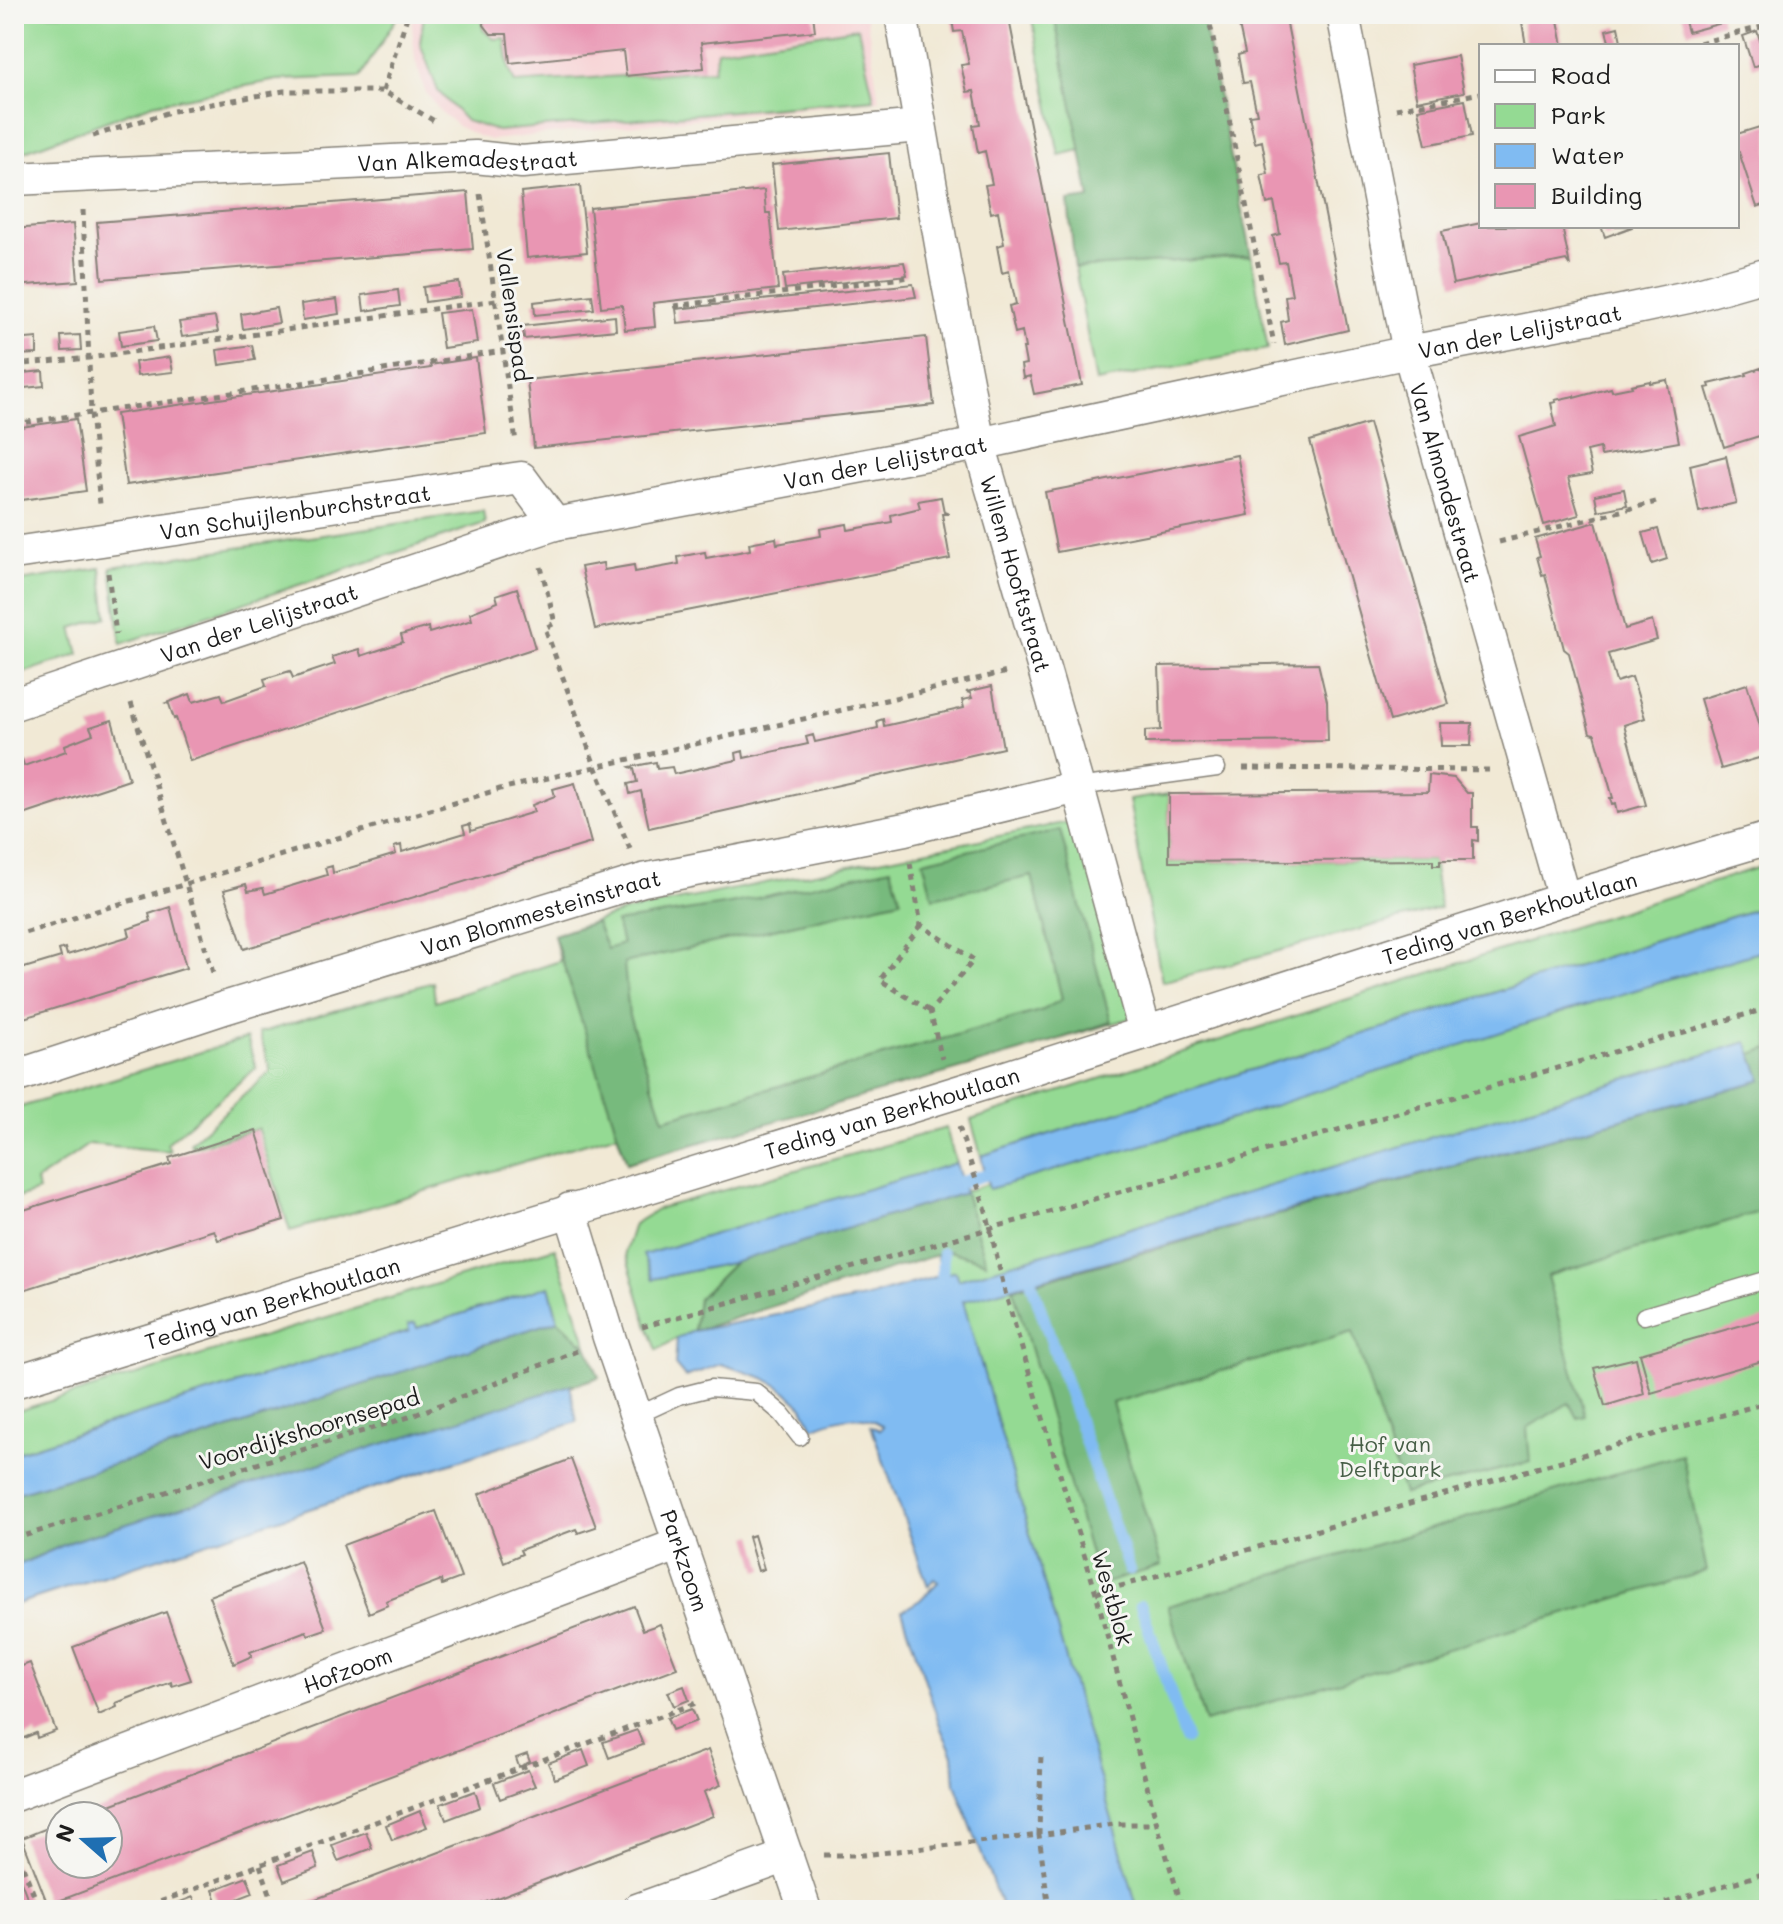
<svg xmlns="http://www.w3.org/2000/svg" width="1783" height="1924" viewBox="0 0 1783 1924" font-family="Mali,sans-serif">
	<rect width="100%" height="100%" fill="#f6f6f2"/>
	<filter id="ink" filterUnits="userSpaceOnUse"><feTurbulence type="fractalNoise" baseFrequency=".0125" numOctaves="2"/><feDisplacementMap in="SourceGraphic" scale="16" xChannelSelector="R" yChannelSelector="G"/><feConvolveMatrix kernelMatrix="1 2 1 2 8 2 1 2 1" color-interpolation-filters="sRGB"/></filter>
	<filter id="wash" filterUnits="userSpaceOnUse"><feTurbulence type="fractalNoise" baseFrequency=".006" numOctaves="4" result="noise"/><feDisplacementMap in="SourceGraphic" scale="32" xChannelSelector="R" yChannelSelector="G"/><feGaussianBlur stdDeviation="1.8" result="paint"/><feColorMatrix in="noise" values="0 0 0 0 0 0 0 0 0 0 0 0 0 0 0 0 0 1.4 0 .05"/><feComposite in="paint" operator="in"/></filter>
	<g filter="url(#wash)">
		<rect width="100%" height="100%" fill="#f1e9d5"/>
		<path fill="#f7cfd2" d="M414,14H866L879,100L491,140L480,137L459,127L440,111L425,91L415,59L412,26Z"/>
		<path fill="#94da93" stroke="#587b58" stroke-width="2" d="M14,14H399L360,77L277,80L153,104L14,155Z
			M424,14H481L483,30L494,39L505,38L509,68L515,83L714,70L717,50L858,28L874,99L497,131L466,121L438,91L420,43Z
			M1031,14H1054L1081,150L1059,155Z
			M1251,256L1268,349L1096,382L1075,268Z
			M483,511L485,523L121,644L111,567Z
			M101,568L107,617L72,628L79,654L14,676V582Z
			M1169,794V862L1433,860L1440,908L1162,982L1129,800Z
			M1078,820L1132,1018L627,1163L617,1134L290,1231L258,1129L192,1147L190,1143L271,1071L259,1033L433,982L435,1002L560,961L554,935L626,911Z
			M1769,864V905L981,1156L971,1120Z
			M1769,938V1910H1130L921,1205Z
			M247,1038L256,1068L167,1143L170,1151L89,1144L36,1181L38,1191L14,1199V1109Z
			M946,1128L956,1163L900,1181L653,1279L735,1262L698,1299L694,1331L677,1338L657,1350L647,1324L625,1252L634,1224L660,1208Z
			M555,1248L588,1348L558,1320L549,1286L417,1328L408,1325L410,1331L14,1453V1412Z"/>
		<path fill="#77ba7d" stroke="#4a6b4c" stroke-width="2" d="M1054,14H1202L1251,256L1075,268L1068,201L1090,198Z
			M1060,830L1111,1022L1020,1052L627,1163L554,935L596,922L607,949L622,944L616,922L730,904L891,868L901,900L624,963L629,1016L664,1119L1043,1010L1062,999L1032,876L933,898L923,861Z
			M1769,1048V1209L1547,1276L1585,1416L1577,1418L1569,1403L1527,1428L1530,1462L1404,1494L1353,1332L1112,1403L1161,1566L1099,1585L1013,1289L1762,1080L1752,1054Z
			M965,1193L986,1262L949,1251L694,1331L698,1299L735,1262Z
			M558,1320L588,1348L599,1377L73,1541L14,1567V1494L183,1444Z
			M1682,1454L1707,1571L1205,1722L1168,1606Z"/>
		<path fill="#80bbf2" stroke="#4e6c87" stroke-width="2" d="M1769,905V949L1554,1015L1220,1123L989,1189L981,1156Z
			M1747,1042L1762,1080L963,1301L1138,1910H1001L999,1900L955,1784L953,1755L941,1729L902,1611L920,1600L938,1582L934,1579L928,1586L871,1426L880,1430L883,1426C861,1411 836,1418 813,1428L803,1407L786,1391L764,1378L721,1364L685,1377L675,1365L677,1338L694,1331L864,1298L955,1271L958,1280Z
			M956,1163L965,1193L736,1262L653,1279L643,1255Z
			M549,1286L558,1320L183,1444L14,1494V1453L409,1331L408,1325L415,1323L417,1328Z
			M570,1385L577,1422L14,1605V1567L73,1541Z"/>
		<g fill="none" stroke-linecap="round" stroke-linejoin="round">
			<path stroke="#80bbf2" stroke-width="12" d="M949,1186L1000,1170
				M1028,1272L1129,1570
				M942,1289L943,1253
				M1141,1606L1186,1739"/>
		</g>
		<g id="blocks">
			<path fill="#e996b3" d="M483,14H813L815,31L701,43L704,68L626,76L623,51L510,63L507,34H491L484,25Z
				M951,14H1008L1082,385L1034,394L1030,376L1023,378L1021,365L1026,364L1023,348H1025L1022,331L1015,333L1009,306L1016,304L1009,271L1002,273L997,246L1004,244L998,211L991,213L985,185L992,184L985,151L978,153L973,125L980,124L974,91L967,92L961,65L969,64L962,31L954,32Z
				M1230,14H1285L1348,330L1285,345L1281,322L1288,320L1285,296L1292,295L1286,262L1279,263L1273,236L1280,234L1274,202L1267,204L1261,175L1268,174L1262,141L1255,143L1249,115L1257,114L1250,82L1243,83L1238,55L1245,53L1238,21L1232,23Z
				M1683,14H1720L1722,23L1688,32Z
				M1557,15L1563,46H1526L1522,22Z
				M1618,27L1622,46H1610L1606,30Z
				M1757,31L1767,62L1753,67L1743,36Z
				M1457,56L1464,92L1417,101L1410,65Z
				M1465,100L1472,136L1426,145L1418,109Z
				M1769,124V203L1757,207L1737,146V134Z
				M889,153L896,218L779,231L772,165Z
				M580,186L587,252L527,258L521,192Z
				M764,190L766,213H770L778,289L653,303L655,327L625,330L622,305L601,307L590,208Z
				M468,192L473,249L102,279L97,222Z
				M1481,223V226H1562L1570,266L1566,260L1453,284L1442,231Z
				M73,224L78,281L14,286V229Z
				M1601,226H1632V227L1605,237Z
				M904,262L907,275L785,289L783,275Z
				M459,282L461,297L425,302L423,287Z
				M913,284L916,297L768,313L678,323L676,309Z
				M398,290L400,306L364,311L362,295Z
				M592,295L594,309L535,315L534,302Z
				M337,299L339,314L303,320L301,304Z
				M276,308L279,323L243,329L241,314Z
				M472,309L477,343L443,348L438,313Z
				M615,316L616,330L524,339L523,326Z
				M215,317L218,332L182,337L179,322Z
				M154,326L157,341L121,346L119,331Z
				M80,335L81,350L62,351L61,336Z
				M926,337L934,405L534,448L527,380Z
				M37,338V354L14,355V340Z
				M252,345L255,360L219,365L217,350Z
				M170,357L173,372L137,376L135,362Z
				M476,358L486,433L126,485L116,414L431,368L430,365Z
				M1764,367V369L1769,368V433L1724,447L1706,388L1710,387L1709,384L1747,375L1746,373Z
				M43,371L44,386L14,389V374Z
				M1667,380L1679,442L1601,456L1600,448L1587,451L1592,474L1568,478L1579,515L1544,525L1519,437L1556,426L1551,403L1556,402L1555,400L1574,396V398L1611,388L1612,391L1632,387L1631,385L1650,381V383Z
				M76,419L86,491L14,501V428Z
				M1369,423L1449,704L1390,721L1310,441Z
				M1237,455L1249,515L1057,552L1045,492Z
				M1726,456L1736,503L1699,512L1690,465Z
				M1624,489L1627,505L1598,511L1595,495Z
				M941,497L944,512L949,514H942L950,559L595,629L581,567L603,563L604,570L634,565L635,572L679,564L678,557L705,552L706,558L750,550L749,543L776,538L777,544L821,536L820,529L847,524L848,530L892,522L891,515L920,508L918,501Z
				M1596,522L1625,629L1652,621L1657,640L1608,654L1616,682L1632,677L1645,718L1624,725L1646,805L1617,813L1615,804L1612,805L1610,798H1613L1595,734L1590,733L1569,653L1564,649L1546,578L1545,574L1542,575L1537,557L1540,556L1535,539Z
				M1658,529L1667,559L1652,564L1643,533Z
				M517,588L535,648L190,761L176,718L174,719L169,704L166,703L190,694L193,702L221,694L224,701L266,686L264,679L290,671L293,678L335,664L332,657L359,649L361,656L403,642L401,635L428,627L429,633L472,620L470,613L498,602L496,595Z
				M1318,663L1327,701L1328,741L1145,743V731L1161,730L1159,666Z
				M1747,684L1769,755L1721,769L1700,699Z
				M992,686L1003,748L649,828L641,791L630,794L628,784L637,782L634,769L630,767L656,762L657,769L672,767L674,774L737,760L736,753L743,751L744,758L808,744L806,737L813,735L815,742L878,728L877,721L883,719L884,726L964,708L962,700L972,698L970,693L966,692Z
				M112,720L129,780L14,818V761L22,759L24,766L66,751L65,745L93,734L90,727Z
				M1440,723H1472L1471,746H1441Z
				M1429,775L1454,778L1467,793H1472V827H1478V841L1473,840V860H1440V865H1433V860L1169,862V794L1428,792Z
				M575,783L591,843L244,949L224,890L246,884L248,891L263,888L265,894L327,875L325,868L332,866L333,873L396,854L394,847L401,845L402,852L465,833L463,826L470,824L471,831L534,812L532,805L555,796L553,789Z
				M170,907L186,968L14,1021V971L61,957L59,950L65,948L67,955L130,936L128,929L151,921L149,914Z
				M256,1130L284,1220L218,1240L214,1230L14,1293V1213L171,1164L169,1158Z
				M1767,1318L1769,1359L1651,1393L1640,1354Z
				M1636,1358L1644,1394L1605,1406L1594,1368Z
				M571,1459L596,1527L578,1533L576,1529L520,1550L522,1554L504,1562L479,1494Z
				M436,1511L461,1578L442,1585L441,1580L386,1601L388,1605L369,1613L343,1545Z
				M754,1535L764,1569L758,1571L748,1537Z
				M300,1561L326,1629L308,1635L306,1631L250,1652L252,1656L234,1664L209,1596Z
				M634,1606L643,1630L660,1624L677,1668L48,1905L22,1838L60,1823V1864H108V1816H81Z
				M166,1612L191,1680L172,1686L171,1682L124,1700L116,1703L117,1707L99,1715L73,1647Z
				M30,1663L56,1731L37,1738L36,1733L14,1742V1669Z
				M684,1686L689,1700L674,1706L668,1692Z
				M692,1709L697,1721L672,1730L667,1718Z
				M637,1730L643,1745L609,1758L603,1742Z
				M583,1750L589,1766L555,1779L548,1763Z
				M708,1750L721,1785L704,1792L713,1816L658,1837L465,1910H287Z
				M527,1754L530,1762L519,1767L516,1758Z
				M528,1770L535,1786L500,1799L494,1783Z
				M475,1791L480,1807L446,1820L440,1804Z
				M420,1811L427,1827L392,1840L386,1825Z
				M366,1832L372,1848L338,1861L332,1845Z
				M313,1852L318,1868L284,1881L278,1865Z
				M14,1863L32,1910H14Z
				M247,1877L253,1893L219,1906L213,1890Z
				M193,1897L198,1910H160Z"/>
		</g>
	</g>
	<g filter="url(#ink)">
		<use href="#blocks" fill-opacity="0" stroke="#868278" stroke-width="2"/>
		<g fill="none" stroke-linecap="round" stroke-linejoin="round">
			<g stroke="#868278" stroke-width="19">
				<path id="service" d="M1078,787L1217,768
					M1644,1316L1769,1279
					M636,1416L679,1396L711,1388L756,1392L782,1414L800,1437"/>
			</g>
			<g stroke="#868278" stroke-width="35">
				<g id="minor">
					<path id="s1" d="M901,14L946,273L979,444L1078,787L1145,1032"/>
					<path id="s2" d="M1343,14L1409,352L1564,899"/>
					<path id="s3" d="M14,179L475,157L522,162L920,126"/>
					<path id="s4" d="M14,553L521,478L555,524"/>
					<path id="s5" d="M14,704L555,524L979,444L1409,352L1598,316L1688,297L1769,274"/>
					<path id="s6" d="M14,1077L224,1008L643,880L905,829L1078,787"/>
					<path id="s7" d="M570,1209L609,1337L805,1910"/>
					<path id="s8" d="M14,1382L1000,1079L1564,899L1769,838"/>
					<path id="s9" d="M14,1795L680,1544"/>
					<path d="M637,1910L787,1856"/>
				</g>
			</g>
			<path stroke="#868278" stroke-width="5" stroke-dasharray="6 6" stroke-linecap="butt" d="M1208,14L1274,344
				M1688,46L1769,25
				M383,91L408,14
				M1396,109L1481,93
				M93,136L173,111L284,91H383L436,122
				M480,194L516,442
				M83,210L91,413L100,504
				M674,306L911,277
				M14,365L89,358L496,300
				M14,424L302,383L503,351
				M1499,542L1656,502
				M541,567L555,623L545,628L595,766L630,849
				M108,573L116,634
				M131,703L214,976
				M1243,768L1493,770
				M910,863L921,925L974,960L930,1011L942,1059
				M921,925L880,980L930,1011
				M14,936L500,789L1007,672
				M959,1127L986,1211L1006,1296L1096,1593L1157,1824L1183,1910
				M642,1327L1769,1008
				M1762,1404L1769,1429
				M14,1539L412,1416L577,1351
				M1096,1593L1769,1402
				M14,1844L40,1910
				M824,1855H863L1039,1835L1041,1753
				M260,1865L276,1910
				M138,1910L696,1703
				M1049,1910L1039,1835L1114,1824H1157
				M1642,1910L1769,1872"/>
			<use href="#service" stroke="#fff" stroke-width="16"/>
			<use href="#minor" stroke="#fff" stroke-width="32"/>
		</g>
	</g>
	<g text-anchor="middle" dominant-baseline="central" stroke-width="6" stroke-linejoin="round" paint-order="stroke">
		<g font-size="22" fill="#1c1c1c" stroke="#f6f6f2">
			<text stroke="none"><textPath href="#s3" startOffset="454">Van Alkemadestraat</textPath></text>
			<text transform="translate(514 315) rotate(82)">Vallensispad</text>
			<text stroke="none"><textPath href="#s5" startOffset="1554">Van der Lelijstraat</textPath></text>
			<text stroke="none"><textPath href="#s5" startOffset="906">Van der Lelijstraat</textPath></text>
			<text stroke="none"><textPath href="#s2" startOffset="480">Van Almondestraat</textPath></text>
			<text stroke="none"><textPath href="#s4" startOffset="284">Van Schuijlenburchstraat</textPath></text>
			<text stroke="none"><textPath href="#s1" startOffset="572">Willem Hooftstraat</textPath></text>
			<text stroke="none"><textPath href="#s5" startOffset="258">Van der Lelijstraat</textPath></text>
			<text stroke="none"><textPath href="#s6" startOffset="552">Van Blommesteinstraat</textPath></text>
			<text stroke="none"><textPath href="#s8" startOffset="1566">Teding van Berkhoutlaan</textPath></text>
			<text stroke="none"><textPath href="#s8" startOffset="918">Teding van Berkhoutlaan</textPath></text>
			<text stroke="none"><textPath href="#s8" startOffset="270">Teding van Berkhoutlaan</textPath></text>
			<text transform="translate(309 1429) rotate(-17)">Voordijkshoornsepad</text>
			<text stroke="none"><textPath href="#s7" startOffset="370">Parkzoom</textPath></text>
			<text transform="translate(1113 1598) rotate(74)">Westblok</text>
			<text stroke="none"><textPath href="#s9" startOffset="356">Hofzoom</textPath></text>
		</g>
		<g font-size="22" fill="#465e46" stroke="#f6f6f2">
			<text x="1390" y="1443">Hof van<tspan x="1390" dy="25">Delftpark</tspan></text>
		</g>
	</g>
	<rect width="1783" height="1924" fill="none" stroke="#f6f6f2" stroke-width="48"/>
	<rect x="1479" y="44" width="260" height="184" fill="#f6f6f2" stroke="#9f9f9c" stroke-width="2"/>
	<rect x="1495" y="70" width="40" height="12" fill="#ffffff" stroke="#9f9f9c" stroke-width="2"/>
	<text x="1551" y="84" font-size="24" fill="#1c1c1c">Road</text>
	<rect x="1495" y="104" width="40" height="24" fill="#94da93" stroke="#9f9f9c" stroke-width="2"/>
	<text x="1551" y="124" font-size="24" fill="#1c1c1c">Park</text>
	<rect x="1495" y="144" width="40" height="24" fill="#80bbf2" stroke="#9f9f9c" stroke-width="2"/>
	<text x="1551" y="164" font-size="24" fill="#1c1c1c">Water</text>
	<rect x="1495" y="184" width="40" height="24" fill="#e996b3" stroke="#9f9f9c" stroke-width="2"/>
	<text x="1551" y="204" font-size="24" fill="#1c1c1c">Building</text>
	<g transform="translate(84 1840) rotate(290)"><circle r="38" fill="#f6f6f2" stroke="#9f9f9c" stroke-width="2"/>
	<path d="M0-6L14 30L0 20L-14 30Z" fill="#1f6fb2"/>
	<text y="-12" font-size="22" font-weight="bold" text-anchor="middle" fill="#1c1c1c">N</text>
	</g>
</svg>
